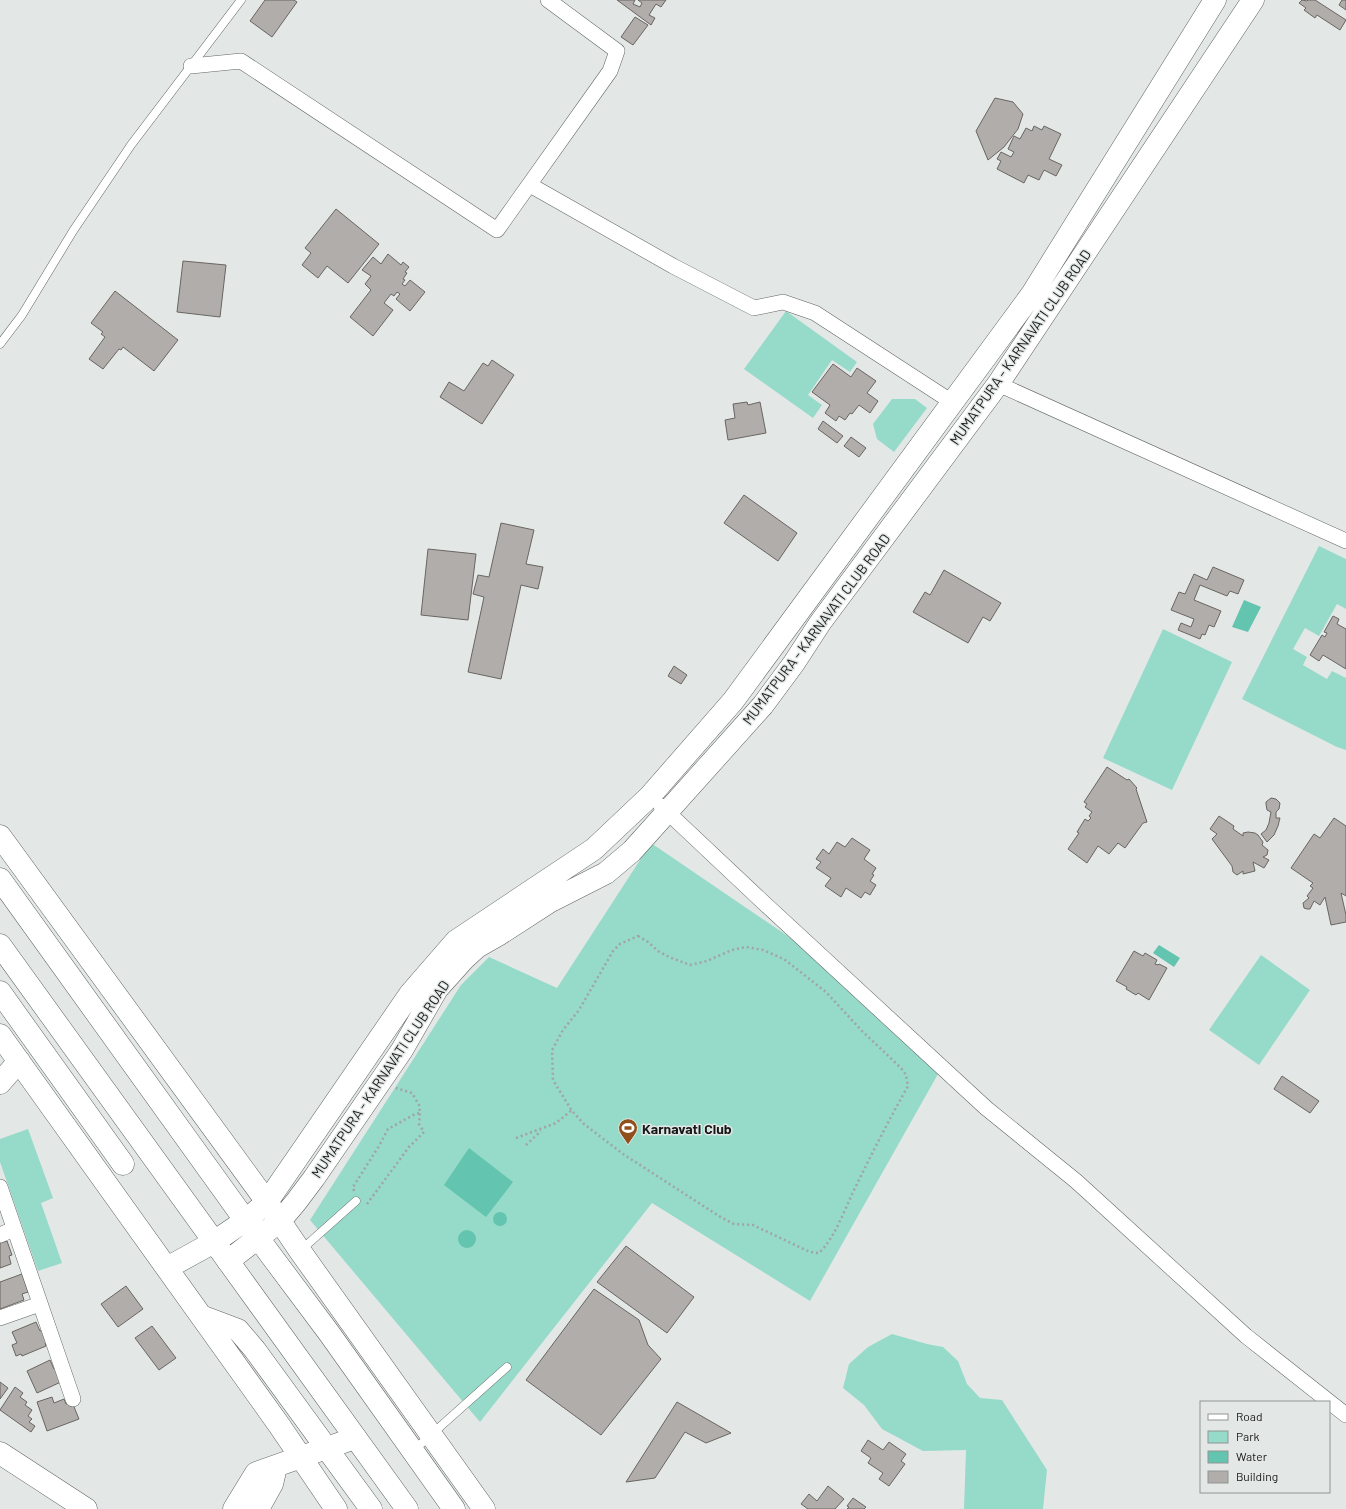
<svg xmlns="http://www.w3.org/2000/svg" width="1346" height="1509" viewBox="0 0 1346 1509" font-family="Barlow,sans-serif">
	<rect width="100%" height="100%" fill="#e3e8e7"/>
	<path fill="#96dac9" d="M786,311L857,362L850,372L832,360L808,395L822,405L813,418L744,369Z
		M892,399H915L927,408L894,452L877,439L873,424Z
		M1319,546L1346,559V609L1337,604L1319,636L1305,628L1293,649L1307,657L1303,665L1327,679L1332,671L1346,678V750L1337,747L1242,699Z
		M1163,629L1232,662L1172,790L1103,758Z
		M651,843L795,941L938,1074L810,1301L652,1203L480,1422L310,1220L461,985L489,957L557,988Z
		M1261,955L1310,990L1259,1065L1209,1030Z
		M28,1129L53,1198L41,1203L62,1263L38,1271L0,1162V1139Z
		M892,1334L927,1344L943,1347L958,1361L967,1384L980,1398L1002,1400L1047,1470L1043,1509H964L966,1450L923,1451L882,1429L864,1405L843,1388L849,1364L868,1347Z"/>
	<path fill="#63c4af" d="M1244,600L1261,607L1248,632L1232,627Z
		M1159,945L1180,958L1174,967L1153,953Z
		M469,1148L513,1182L486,1217L444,1185Z
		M493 1219a7 7 0 1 1 14 0a7 7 0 1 1-14 0Z
		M458 1239a9 9 0 1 1 18 0a9 9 0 1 1-18 0Z"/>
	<path fill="#b1adaa" stroke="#696562" d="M265,0H294L297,2L272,37L250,21Z
		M617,0H635L633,4L640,7L642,3L638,0H666L661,7L656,4L649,15L655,18L651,25Z
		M1302,0L1307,1L1308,0H1315L1346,20L1340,30L1317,15L1315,18L1304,10L1306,8L1299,3Z
		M1342,0H1346V10L1339,5Z
		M635,17L648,25L633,45L621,37Z
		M995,98L1013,102L1023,114L1018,129L1004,147L988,160L976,131Z
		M1034,126L1042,130L1044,126L1061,134L1049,159L1062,165L1056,176L1044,170L1039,180L1028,175L1024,183L997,169L1001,161L997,159L1001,152L1011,157L1014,152L1008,149L1014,136L1020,139L1026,128L1032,131Z
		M336,209L379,244L348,283L327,266L318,278L302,265L311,253L305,248Z
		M388,254L401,265L403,262L409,267L405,272L407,273L403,279L405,280L402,284L405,286L410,280L425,292L410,311L396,299L400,294L397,292L394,296L391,294L384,303L393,310L373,336L350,317L371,290L365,284L371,276L362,270L373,257L381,264Z
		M183,261L226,265L220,317L177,312Z
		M115,291L178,340L154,371L123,347L121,350L119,349L103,369L89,359L105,337L101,334L103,332L91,323Z
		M492,360L514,375L482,424L440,397L449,382L464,391L483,363L488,366Z
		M833,364L851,377L857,368L876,381L867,393L878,401L870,413L859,405L852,414L850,413L845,420L839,416L836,421L825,413L830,405L812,392Z
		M747,402L748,405L760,402L766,433L728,440L725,420L735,418L733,404Z
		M823,421L843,436L837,443L818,429Z
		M851,437L866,448L859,457L844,446Z
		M744,495L797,533L778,561L724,523Z
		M501,523L534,530L526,564L543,567L538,589L521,585L501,679L468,672L484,597L473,594L478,575L489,577Z
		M428,549L476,554L468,620L421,615Z
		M1213,567L1244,580L1238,594L1230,591L1227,596L1200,585L1194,600L1221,611L1214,627L1209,625L1205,635L1202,634L1200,639L1178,630L1181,623L1191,627L1194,619L1171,610L1179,592L1185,594L1194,574L1207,580Z
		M944,570L1001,603L990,621L983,617L968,643L913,612L925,592L930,595Z
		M1333,616L1339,619L1337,624L1346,629V669L1323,655L1319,661L1310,655L1322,635L1325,637L1327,633L1324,632Z
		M674,666L687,675L681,684L668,676Z
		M1107,767L1127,780L1129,779L1137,788L1136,789L1147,822L1143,823L1125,848L1118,843L1109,854L1098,846L1087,863L1068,849L1079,833L1077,832L1085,819L1088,821L1091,818L1089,816L1092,812L1085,807L1087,804L1084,802Z
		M1271,798L1276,799L1280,803L1279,809L1276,812V818H1280L1278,826L1274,835L1267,842L1261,834L1266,830L1269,823L1271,812L1267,810L1266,804V802Z
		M1219,816L1234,826L1233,829L1243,836V833L1248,832L1255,833L1258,835L1263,842L1262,845L1268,850L1267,855L1263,857L1269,860L1264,868L1253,862L1255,871L1243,874V871L1237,875L1233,872L1232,866L1212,839L1217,834L1210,829Z
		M1334,818L1346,826V896L1341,893L1346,915V922L1331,925L1325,897L1320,905L1314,901L1310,909H1307L1304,908L1303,903L1309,898L1307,896L1313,888L1310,886L1313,883L1291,868L1314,834L1320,838Z
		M852,838L870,850L864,859L876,868L872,874L874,875L870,881L876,885L870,895L865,892L861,898L846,888L841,897L825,886L831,878L816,868L821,862L816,859L823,849L829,854L837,842L845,847Z
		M1134,951L1143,956L1145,953L1157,960L1155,964L1158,965L1159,964L1167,968L1149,1000L1138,993L1136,995L1126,989L1127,987L1116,981Z
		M1282,1076L1319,1101L1310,1113L1274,1089Z
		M7,1241L12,1255L9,1256L11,1264L0,1268V1243Z
		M626,1246L694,1297L667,1333L597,1282Z
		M22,1274L28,1292L22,1294L24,1300L0,1309V1282Z
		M126,1286L143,1309L118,1327L101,1304Z
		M594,1289L639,1320L648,1345L661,1359L601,1435L526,1380Z
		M36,1322L40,1331L43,1330L47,1341L45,1343L46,1346L22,1356L21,1354L16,1356L12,1345L17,1343L12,1332Z
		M152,1326L176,1358L159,1370L135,1338Z
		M50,1360L54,1369L57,1367L63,1381L37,1393L27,1371Z
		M0,1382L8,1388L0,1399Z
		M15,1387L23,1393L20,1397L27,1402L25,1405L32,1410L28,1416L32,1419L29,1422L35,1426L31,1432L0,1410Z
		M52,1397L54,1403L64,1399L66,1404L72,1402L79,1419L47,1431L37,1402Z
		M677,1402L731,1433L706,1443L685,1432L655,1478L626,1482Z
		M868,1440L883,1450L889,1442L906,1454L901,1461L905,1464L889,1486L879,1479L883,1473L868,1463L871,1458L861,1451Z
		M828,1486L844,1499L835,1509H808L801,1504L809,1494L817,1501Z
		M853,1498L866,1507L864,1509H847L849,1507L847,1506Z"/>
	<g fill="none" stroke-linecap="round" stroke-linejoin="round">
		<g stroke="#606563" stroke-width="9">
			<path id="lane" d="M0,344L22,315L73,231L131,145L241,0
				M301,1250L356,1201
				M414,1450L507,1367"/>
		</g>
		<g stroke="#606563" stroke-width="16">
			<path id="street" d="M191,66L241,61L497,230L610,71L617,51L548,0
				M530,185L673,266L754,308L783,302L815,313L952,402
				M998,384L1346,541
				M661,806L764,903L986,1108L1076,1181L1246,1336L1346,1415
				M0,1187L73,1399
				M0,1235L14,1229
				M0,1318L40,1304"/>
		</g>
		<g stroke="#606563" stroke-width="23">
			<path id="secondary" d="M0,836L267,1202L300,1251L484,1509
				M0,992L123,1164
				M0,1035L279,1425L336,1509
				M0,1083L19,1061
				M228,1261L280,1221L296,1202L314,1178L402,1050L437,989L464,959L477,947L498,935L549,902L606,873L632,851L763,705L794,663L820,623L998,384L1253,0
				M167,1268L214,1242L246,1220L267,1202L410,994L456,941L594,849L650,796L733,701L1032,294L1215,0
				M201,1316L238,1330L255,1350L371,1509
				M0,1453L86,1509
				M234,1509L256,1473L355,1438
				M258,1509L272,1484L276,1467"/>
		</g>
		<g stroke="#606563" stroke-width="23">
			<path id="highway" d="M0,879L258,1238L329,1333L454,1509
				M0,945L407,1509"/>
		</g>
		<path stroke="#a0a4a3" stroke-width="2.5" stroke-dasharray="2 3" stroke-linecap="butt" d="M638,936L648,942L658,951L669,957L690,965L707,961L732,950L746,947L763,950L784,959L826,992L862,1031L901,1068L906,1075L908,1086C890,1118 873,1151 857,1184C846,1205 836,1237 819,1253L810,1252L753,1225L734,1224L722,1218L623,1154L584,1124L572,1111L553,1080L552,1050L563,1030L579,1010L613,951L620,944Z
			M516,1138L556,1123L572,1110
			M526,1145L541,1131
			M354,1191L353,1187L379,1146L388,1129L415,1114L420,1113L419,1105L412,1093L396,1088
			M367,1204L409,1147L424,1132L419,1124L420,1113"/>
		<use href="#lane" stroke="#fff" stroke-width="8"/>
		<use href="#street" stroke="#fff" stroke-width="15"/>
		<use href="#secondary" stroke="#fff" stroke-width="22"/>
		<use href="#highway" stroke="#fff" stroke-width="22"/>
	</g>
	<defs>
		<g id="stadium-pin" transform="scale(1)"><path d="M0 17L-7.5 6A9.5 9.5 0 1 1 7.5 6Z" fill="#904f1b" stroke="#e3e8e7"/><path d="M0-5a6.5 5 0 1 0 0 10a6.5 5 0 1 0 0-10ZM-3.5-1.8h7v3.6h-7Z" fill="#fff"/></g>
	</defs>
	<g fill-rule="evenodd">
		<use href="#stadium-pin" x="628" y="1128"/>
	</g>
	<g text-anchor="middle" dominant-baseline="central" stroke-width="3" stroke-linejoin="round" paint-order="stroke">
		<g font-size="14" fill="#171918" stroke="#e3e8e7">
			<text transform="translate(1020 347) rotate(-55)">MUMATPURA - KARNAVATI CLUB ROAD</text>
			<text transform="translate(816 629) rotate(-53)">MUMATPURA - KARNAVATI CLUB ROAD</text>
			<text transform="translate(380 1079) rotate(-56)">MUMATPURA - KARNAVATI CLUB ROAD</text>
		</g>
		<g font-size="14" font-weight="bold" fill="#171918" stroke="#e3e8e7" text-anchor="start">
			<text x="642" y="1128">Karnavati Club</text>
		</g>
	</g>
	<rect x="1200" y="1401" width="130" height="92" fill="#e3e8e7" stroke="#919594"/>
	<rect x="1208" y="1414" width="20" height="6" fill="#ffffff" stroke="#919594"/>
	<text x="1236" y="1421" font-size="12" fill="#171918">Road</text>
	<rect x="1208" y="1431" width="20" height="12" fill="#96dac9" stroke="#919594"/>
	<text x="1236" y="1441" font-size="12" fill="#171918">Park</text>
	<rect x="1208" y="1451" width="20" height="12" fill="#63c4af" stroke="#919594"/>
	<text x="1236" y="1461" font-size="12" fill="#171918">Water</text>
	<rect x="1208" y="1471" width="20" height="12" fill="#b1adaa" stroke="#919594"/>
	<text x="1236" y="1481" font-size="12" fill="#171918">Building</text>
</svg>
